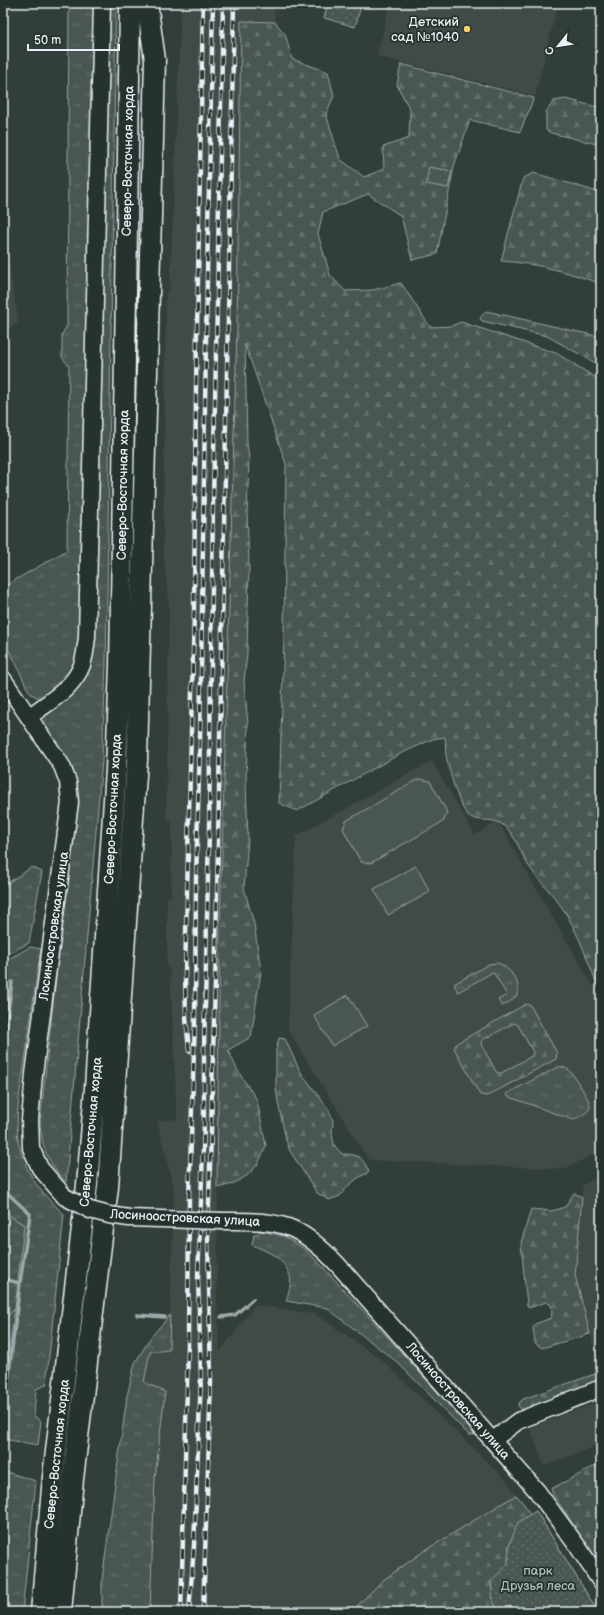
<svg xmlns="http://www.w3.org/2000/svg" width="604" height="1615" viewBox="0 0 604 1615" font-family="'Balsamiq Sans',sans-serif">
	<defs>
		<pattern id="grass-tufts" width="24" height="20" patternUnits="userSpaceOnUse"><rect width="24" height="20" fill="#495651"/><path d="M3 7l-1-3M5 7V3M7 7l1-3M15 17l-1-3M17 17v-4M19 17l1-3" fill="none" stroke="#636f6b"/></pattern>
		<pattern id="forest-firs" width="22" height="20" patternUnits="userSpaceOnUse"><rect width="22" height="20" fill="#495651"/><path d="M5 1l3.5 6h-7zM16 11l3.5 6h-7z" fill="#636f6b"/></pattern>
		<pattern id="wetland-marsh" width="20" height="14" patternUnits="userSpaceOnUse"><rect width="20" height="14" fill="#495651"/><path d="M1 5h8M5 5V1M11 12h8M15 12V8" fill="none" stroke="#636f6b"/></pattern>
		<pattern id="park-dots" width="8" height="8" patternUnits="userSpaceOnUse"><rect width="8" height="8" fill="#495651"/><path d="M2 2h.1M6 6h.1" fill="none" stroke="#636f6b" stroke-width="1.8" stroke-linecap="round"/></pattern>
	</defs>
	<rect width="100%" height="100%" fill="#323e39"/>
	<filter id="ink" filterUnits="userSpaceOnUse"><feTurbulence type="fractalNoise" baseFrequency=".025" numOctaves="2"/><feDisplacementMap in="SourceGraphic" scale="8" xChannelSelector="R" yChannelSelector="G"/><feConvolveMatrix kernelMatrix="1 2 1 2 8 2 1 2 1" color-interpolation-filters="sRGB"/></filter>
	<g filter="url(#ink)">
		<path fill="#3f4b46" d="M181,3H274L275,22H241L237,328L220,924L217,1303L220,1352L255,1305L315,1314L382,1360L505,1479L516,1495L382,1581L351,1612H102V1580L127,1396L135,1363L151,1337L170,1315L174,1188L157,1121L177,1119L170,970L167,967V897L171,896L172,823L166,816L169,604L163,550L166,294L170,288Z
			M390,3H558L535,96L377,56Z
			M3,237L19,322L3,332Z
			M432,761L475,835L498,821L547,908L601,999V1150L565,1169L369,1160L288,1030L296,836Z
			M601,1175V1372H600L575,1275L583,1185Z
			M601,1401V1444L544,1466L530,1427Z"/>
		<path fill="url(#grass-tufts)" stroke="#98a4a4" d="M69,3H96L83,637L75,671L41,699L31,694L26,686L15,661L3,641V587L67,550L69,366L62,357V334L67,326Z
			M105,3H116L106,664L102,760L66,1182C48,1163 41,1147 40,1121L77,789C75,779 74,770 69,762C61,747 40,730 46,712L82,675Z
			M32,867L42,872L29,943L3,956V886Z
			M30,947L41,949C35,986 30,1023 25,1061C21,1086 13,1124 20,1149C28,1178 42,1194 64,1214L46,1385L36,1389L34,1416L41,1421L38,1445L3,1439V1397L24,1225L10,1216L3,1206V998L11,987L8,976L3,974V962Z
			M497,963C507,965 523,983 517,995C514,1000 507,1003 502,1006L498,1000L507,995L493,972L458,992L454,984L489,964Z
			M558,1067C562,1067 566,1067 570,1071C574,1076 591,1101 590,1107C589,1113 578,1117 573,1120L507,1096L506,1094Z
			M261,1231L284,1236L306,1250L321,1265L474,1431V1435H469L397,1362L327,1308L286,1301C288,1294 292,1283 290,1276C285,1258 267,1251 252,1245L254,1235Z
			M170,1315L169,1350L150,1352L144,1382L165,1392L155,1478L150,1612H102V1580L127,1396L135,1363L151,1337Z
			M3,1471L36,1481L22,1612H3Z"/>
		<path fill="url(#forest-firs)" stroke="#98a4a4" fill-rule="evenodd" d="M241,21L275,22L285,34L292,59L328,72L334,96L326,114L340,159L364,177L384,169L383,147L409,138L410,110L397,85L401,64L534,98L520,132L470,120L454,166L437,254L412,260L401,216L368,194L323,212L318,234L330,275L345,291L373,290L401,283L430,327L451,326L461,322L556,353L601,381V994C589,965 579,932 561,906C551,892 538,880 528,865C522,855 518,843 511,833C495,812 481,826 468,815C459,808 448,767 446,755C445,749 446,743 445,737L433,739L400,754L297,811L279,803L284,636L286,464L245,344L247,443L249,459L247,513L249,566L247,653L244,682L248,724L246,780L248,839L244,888L254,924L261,971L251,1037L228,1050L238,1071L257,1100L266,1146L258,1164L248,1175L233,1184L217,1188L220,924L237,328Z
			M566,99L601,108V145L551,133L546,130V112L554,101Z
			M534,173L601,193V284C570,272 535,263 501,261L523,178Z
			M486,311L601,337V366L547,336L482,321L480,318Z
			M526,1004L530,1005L557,1053L556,1059L487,1096L480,1095L454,1048L457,1043ZM514,1023L518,1025L533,1052L532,1056L501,1073H497L481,1044L482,1040Z
			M279,1038L285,1039L300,1071L329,1110L333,1121L332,1133L334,1145L342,1154C358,1154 363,1157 369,1172L358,1178L348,1186L340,1196L329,1200L317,1193L290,1151L286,1140L278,1102L276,1088V1050Z
			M574,1193L582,1197L575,1275L590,1334L542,1348L535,1343L533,1328L535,1324L551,1318L552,1312L551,1305L546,1302L529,1308L527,1305L521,1243L531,1209L552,1211L565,1207Z
			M15,1309L3,1397V1320Z
			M601,1372V1382L524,1412L518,1406L519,1403L523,1399Z
			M601,1463V1567L553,1494L551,1489Z
			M516,1495L524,1504L530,1515L536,1511L598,1612L509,1546L508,1564L491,1581L493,1601L499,1612H351L382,1581L424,1551Z"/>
		<path fill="url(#wetland-marsh)" stroke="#98a4a4" d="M3,1206L10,1216L24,1225L15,1309L3,1320Z"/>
		<path fill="url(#park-dots)" stroke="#98a4a4" d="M328,3H362L355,27L324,18Z
			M429,167L452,171L448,188L426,184Z
			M536,1511L598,1612H499L493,1601L491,1581L508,1564L509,1546L518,1522Z"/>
		<path fill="#495651" stroke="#98a4a4" d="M419,779L430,781L447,812L444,821L371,863L361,862L343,829L346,821Z
			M416,866L430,892L388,915L374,889Z
			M348,995L367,1026L332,1046L314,1015Z"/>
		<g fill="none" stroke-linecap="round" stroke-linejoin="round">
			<path stroke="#9ea9ab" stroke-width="3.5" d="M3,1052L12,982
				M3,1189L30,1214L20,1283L4,1414H3
				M3,1279L20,1283
				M137,1315L165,1317
				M221,1317L235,1315L253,1299"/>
			<g stroke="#e8f1f8" stroke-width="19">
				<path id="minor" d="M3,679L62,766L68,782L70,802L34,1074L30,1120L31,1148L40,1168L65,1197
					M29,717C48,702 73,689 82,665C85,656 86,646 87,637L102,3
					M222,1221C244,1221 267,1220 288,1227C307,1234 324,1250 338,1265L537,1491L578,1547L601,1582
					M493,1440L518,1421L601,1388"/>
			</g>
			<g stroke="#e8f1f8" stroke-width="23">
				<path id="major" d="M41,1612L53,1477L87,1185L95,1088L116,770L120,666L127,230L130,3
					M61,1612L73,1479L108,1187L137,760L155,60L147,3"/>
			</g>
			<use href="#minor" stroke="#26332d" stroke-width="16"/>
			<use href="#major" stroke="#26332d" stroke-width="20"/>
			<g stroke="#e8f1f8" stroke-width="4.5">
				<path id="rail" d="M189,1051L186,1017L185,975L194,611L196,388L203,3
					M181,1612L188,1348L189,1198L195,1020L196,879L200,741L207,275L213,3
					M189,1612L194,1546L201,1378L198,1278L204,1125V1050L209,831L213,503L223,3
					M203,1612L211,1381L208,1239L216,947L234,3"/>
			</g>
			<use href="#rail" stroke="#26332d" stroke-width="3" stroke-dasharray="9" stroke-linecap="butt"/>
			<g stroke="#e8f1f8" stroke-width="19" stroke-linecap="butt">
				<path id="minor-bridge" d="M65,1197L90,1210L109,1215L129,1218L222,1221"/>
			</g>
			<use href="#minor-bridge" stroke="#26332d" stroke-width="16"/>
		</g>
	</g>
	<circle fill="#ffd166" stroke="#26332d" stroke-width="1.5" cx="467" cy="29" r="4"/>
	<g text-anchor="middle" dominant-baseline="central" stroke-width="3.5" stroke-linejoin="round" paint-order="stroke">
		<g font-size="13" fill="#e8f1f8" stroke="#26332d" text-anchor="end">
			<text x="459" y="22">Детский<tspan x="459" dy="15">сад №1040</tspan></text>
		</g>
		<g font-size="13" fill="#e8f1f8" stroke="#26332d">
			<text transform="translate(128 161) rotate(-89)">Северо-Восточная хорда</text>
			<text transform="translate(123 485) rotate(-89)">Северо-Восточная хорда</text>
			<text transform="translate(113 809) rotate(-87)">Северо-Восточная хорда</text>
			<text transform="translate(54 926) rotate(-82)">Лосиноостровская улица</text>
			<text transform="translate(91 1132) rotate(-85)">Северо-Восточная хорда</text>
			<text transform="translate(185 1218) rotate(3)">Лосиноостровская улица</text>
			<text transform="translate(458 1401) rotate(49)">Лосиноостровская улица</text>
			<text transform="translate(57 1454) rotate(-84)">Северо-Восточная хорда</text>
		</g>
		<g font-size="13" fill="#b0bbbe" stroke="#26332d">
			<text x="538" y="1571">парк<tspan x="538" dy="15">Друзья леса</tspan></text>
		</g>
	</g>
	<rect width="604" height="1615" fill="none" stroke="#26332d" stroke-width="16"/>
	<rect x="8" y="8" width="588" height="1599" fill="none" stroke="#e8f1f8" stroke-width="1.5" filter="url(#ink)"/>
	<g transform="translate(558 46) rotate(240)" stroke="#26332d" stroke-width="3" paint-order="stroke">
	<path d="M0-3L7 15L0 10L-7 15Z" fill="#e8f1f8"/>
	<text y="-6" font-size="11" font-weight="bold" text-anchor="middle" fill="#e8f1f8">С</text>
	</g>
	<path d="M28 44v6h91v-6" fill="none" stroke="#e8f1f8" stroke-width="2"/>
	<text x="34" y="44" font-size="12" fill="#e8f1f8" stroke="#26332d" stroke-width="3" paint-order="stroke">50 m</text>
</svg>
